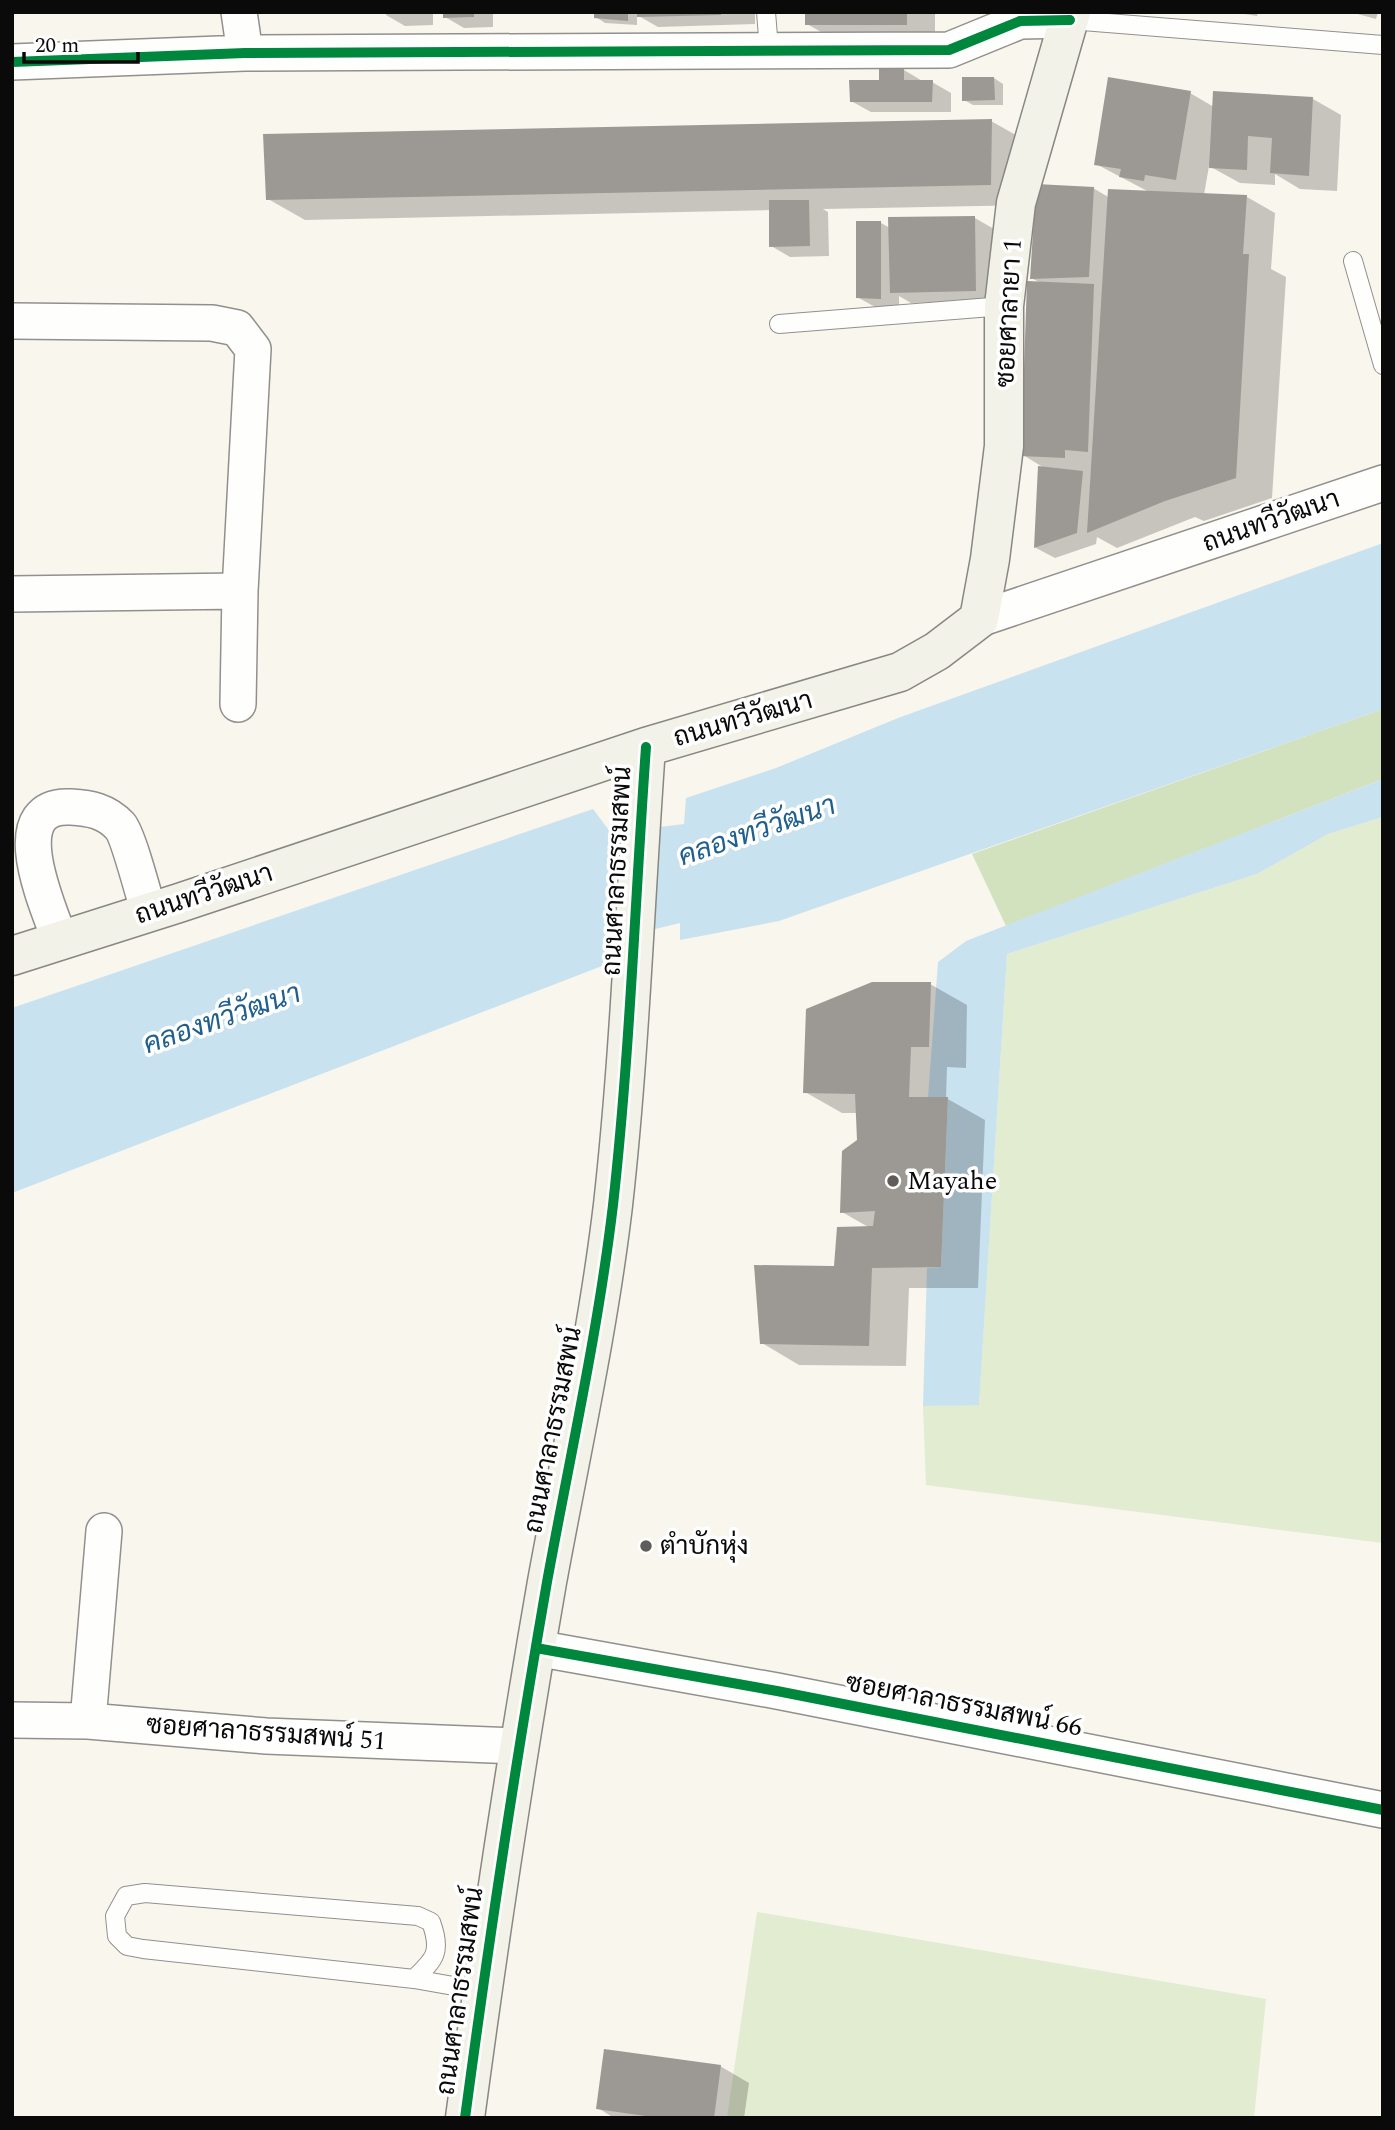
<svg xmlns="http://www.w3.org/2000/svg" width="1395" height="2130" viewBox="0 0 1395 2130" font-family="Spectral,Sarabun,serif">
	<rect width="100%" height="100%" fill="#f9f6ee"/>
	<path fill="#e1ecd0" d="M1383,817V1543L926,1485L923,1406L979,1404L1007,954L1257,874L1328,834Z
		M757,1912L1266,1999L1254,2118H727Z"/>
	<path fill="#d2e2bf" d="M1383,709V779L1006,926L972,854Z"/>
	<path fill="#c9e2ef" d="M1383,543V709L779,921L680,940V923L610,940L602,966L12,1193V1008L593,809L611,833L684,824L686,798L776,768L898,718Z
		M1383,779V817L1328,834L1257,874L1007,954L979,1405L923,1406L927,1268L941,1267L948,1097H928L938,962L966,941Z"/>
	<path fill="#0003" d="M386,12H433V25L405,26L386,15Z
		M445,12H493V27L464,28L445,17Z
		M596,12H755V24L658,27L637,15V25L605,23L596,17Z
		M807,12H935V40H835L807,24Z
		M1232,12H1258L1257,16Z
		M1350,12H1378L1376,19Z
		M904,70L924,82H932L951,93V112H871L851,101Z
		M994,78L1003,84V105H973L964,100Z
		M1190,93L1214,107L1313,99L1341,115L1337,191L1300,189L1275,174V185L1240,183L1209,166L1204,195L1247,197L1275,213L1271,269L1286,277L1272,498L1204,521L1195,517L1117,548L1097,537L1096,544L1055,558L1036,548L1040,468L1046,469L1023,455L1041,283L1031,278L1093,188L1110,198L1151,193L1096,164Z
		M991,121L1028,142V205L823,209L828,212L829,256L790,257L771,246V210L305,220L268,199Z
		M975,218L994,229L995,301L911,303L899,296V309L877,308L857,297L881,223L890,228Z
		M930,984L967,1005L966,1068L947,1067L946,1098L985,1120L978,1288H909L906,1366L799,1365L762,1343L870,1228L842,1212L859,1141L857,1113H842L805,1092Z
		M720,2066L749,2083L744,2118H614L598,2108Z"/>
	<path fill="#9c9994" d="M443,12H474V17L443,18Z
		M594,12H628V21L594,18Z
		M637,12H721V15L637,17Z
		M805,12H907V25H805Z
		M879,68H904V80H933L932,102H850L849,80H879Z
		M962,77H994L995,100L962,101Z
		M1108,77L1191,91L1176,180L1145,175L1144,181L1119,177L1121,169L1094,165Z
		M1213,91L1313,97L1309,176L1270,173L1272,138L1248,136L1247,170L1209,168Z
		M992,119L991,185L266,200L263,134Z
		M1036,184L1094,187L1089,277L1030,279Z
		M1108,189L1247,195L1243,254H1249L1236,478L1165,501L1087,533Z
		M769,200H809L810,246L769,247Z
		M975,216L976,291L890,293L888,217Z
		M856,221H881V299L856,298Z
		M1027,281L1094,284L1088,452L1065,450V458L1021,456Z
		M1038,466L1083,471L1077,533L1034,548Z
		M872,982H931L929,1047H911L909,1097H948L941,1267L872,1268L869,1346L760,1344L754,1265L834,1266L837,1227L873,1226L875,1211L840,1213L842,1151L857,1140L855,1094L803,1093L806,1009Z
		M604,2049L721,2065L714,2118H660L596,2109Z"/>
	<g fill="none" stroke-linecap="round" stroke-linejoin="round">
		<g stroke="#92908d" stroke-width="20">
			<path id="lane" d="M766,12L769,49
				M1070,20L1383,45
				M1353,261L1383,365
				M779,324L1004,306
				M414,1979C435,1959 442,1952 431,1922L418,1916L145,1893L126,1896L115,1916L117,1936L127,1946L143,1949L414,1979L482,1991"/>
		</g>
		<g stroke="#92908d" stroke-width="38">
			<path id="street" d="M239,12L245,53
				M12,62L245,53L949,50L1020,21L1070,20
				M12,321L212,323L237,328L253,349L240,591L238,704
				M12,594L240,591
				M979,619L1383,483
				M60,940C49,909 0,803 71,807C90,808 106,811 120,826C128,835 144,896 149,913
				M536,1648L777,1691L1383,1810
				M12,1720L88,1721L266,1736L519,1746
				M88,1721L104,1531"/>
		</g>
		<g stroke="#888783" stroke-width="41">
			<path id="secondary" d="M12,956L179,903L646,747L900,672L937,651L979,619L990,559L1004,446V306L1016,203L1071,12
				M465,2118C489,1939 516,1760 547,1582C570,1456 598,1332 613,1205C630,1053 635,900 646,747"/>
		</g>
		<use href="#lane" stroke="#fefefc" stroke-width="18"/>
		<use href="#street" stroke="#fefefc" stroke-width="35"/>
		<use href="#secondary" stroke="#f3f2e8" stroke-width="38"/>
		<g stroke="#fff" stroke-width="15">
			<path id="cycleway" d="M12,62L245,53L949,50L1020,21L1070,20
				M536,1648L777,1691L1383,1810
				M465,2118C489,1939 516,1760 547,1582C570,1456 598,1332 613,1205C630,1053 635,900 646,747"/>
		</g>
		<use href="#cycleway" stroke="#00873e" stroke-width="10"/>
	</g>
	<g fill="#5e5d5a" stroke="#fff" stroke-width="2.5">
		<circle cx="893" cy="1181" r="7"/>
		<circle cx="646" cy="1546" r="7"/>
	</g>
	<g text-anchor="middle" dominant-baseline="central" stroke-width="7" stroke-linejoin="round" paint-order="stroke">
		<g font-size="26" fill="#0a0a0a" stroke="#fff">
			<text transform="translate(1009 313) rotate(-87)">ซอยศาลายา 1</text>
			<text transform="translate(1271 521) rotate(-19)">ถนนทวีวัฒนา</text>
			<text transform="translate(743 719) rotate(-16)">ถนนทวีวัฒนา</text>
			<text transform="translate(617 871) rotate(-87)">ถนนศาลาธรรมสพน์</text>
			<text transform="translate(204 894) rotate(-18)">ถนนทวีวัฒนา</text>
			<text transform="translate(553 1430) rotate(-79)">ถนนศาลาธรรมสพน์</text>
			<text transform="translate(964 1705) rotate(11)">ซอยศาลาธรรมสพน์ 66</text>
			<text transform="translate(266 1733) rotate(4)">ซอยศาลาธรรมสพน์ 51</text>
			<text transform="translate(460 1991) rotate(-82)">ถนนศาลาธรรมสพน์</text>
		</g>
		<g font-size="26" fill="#0a0a0a" stroke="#fff" text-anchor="start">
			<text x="907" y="1181">Mayahe</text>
			<text x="660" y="1546">ตำบักหุ่ง</text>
		</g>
		<g font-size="28" font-style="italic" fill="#215f8f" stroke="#fff">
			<text transform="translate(757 831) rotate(-19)">คลองทวีวัฒนา</text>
			<text transform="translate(222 1019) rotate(-19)">คลองทวีวัฒนา</text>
		</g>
	</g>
	<rect width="1395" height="2130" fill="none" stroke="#0a0a0a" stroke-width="28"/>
	<path d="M24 52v10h114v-10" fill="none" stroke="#0a0a0a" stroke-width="3.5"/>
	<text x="35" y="52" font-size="21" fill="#0a0a0a" stroke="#ffffff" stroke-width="5" paint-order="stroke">20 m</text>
</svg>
